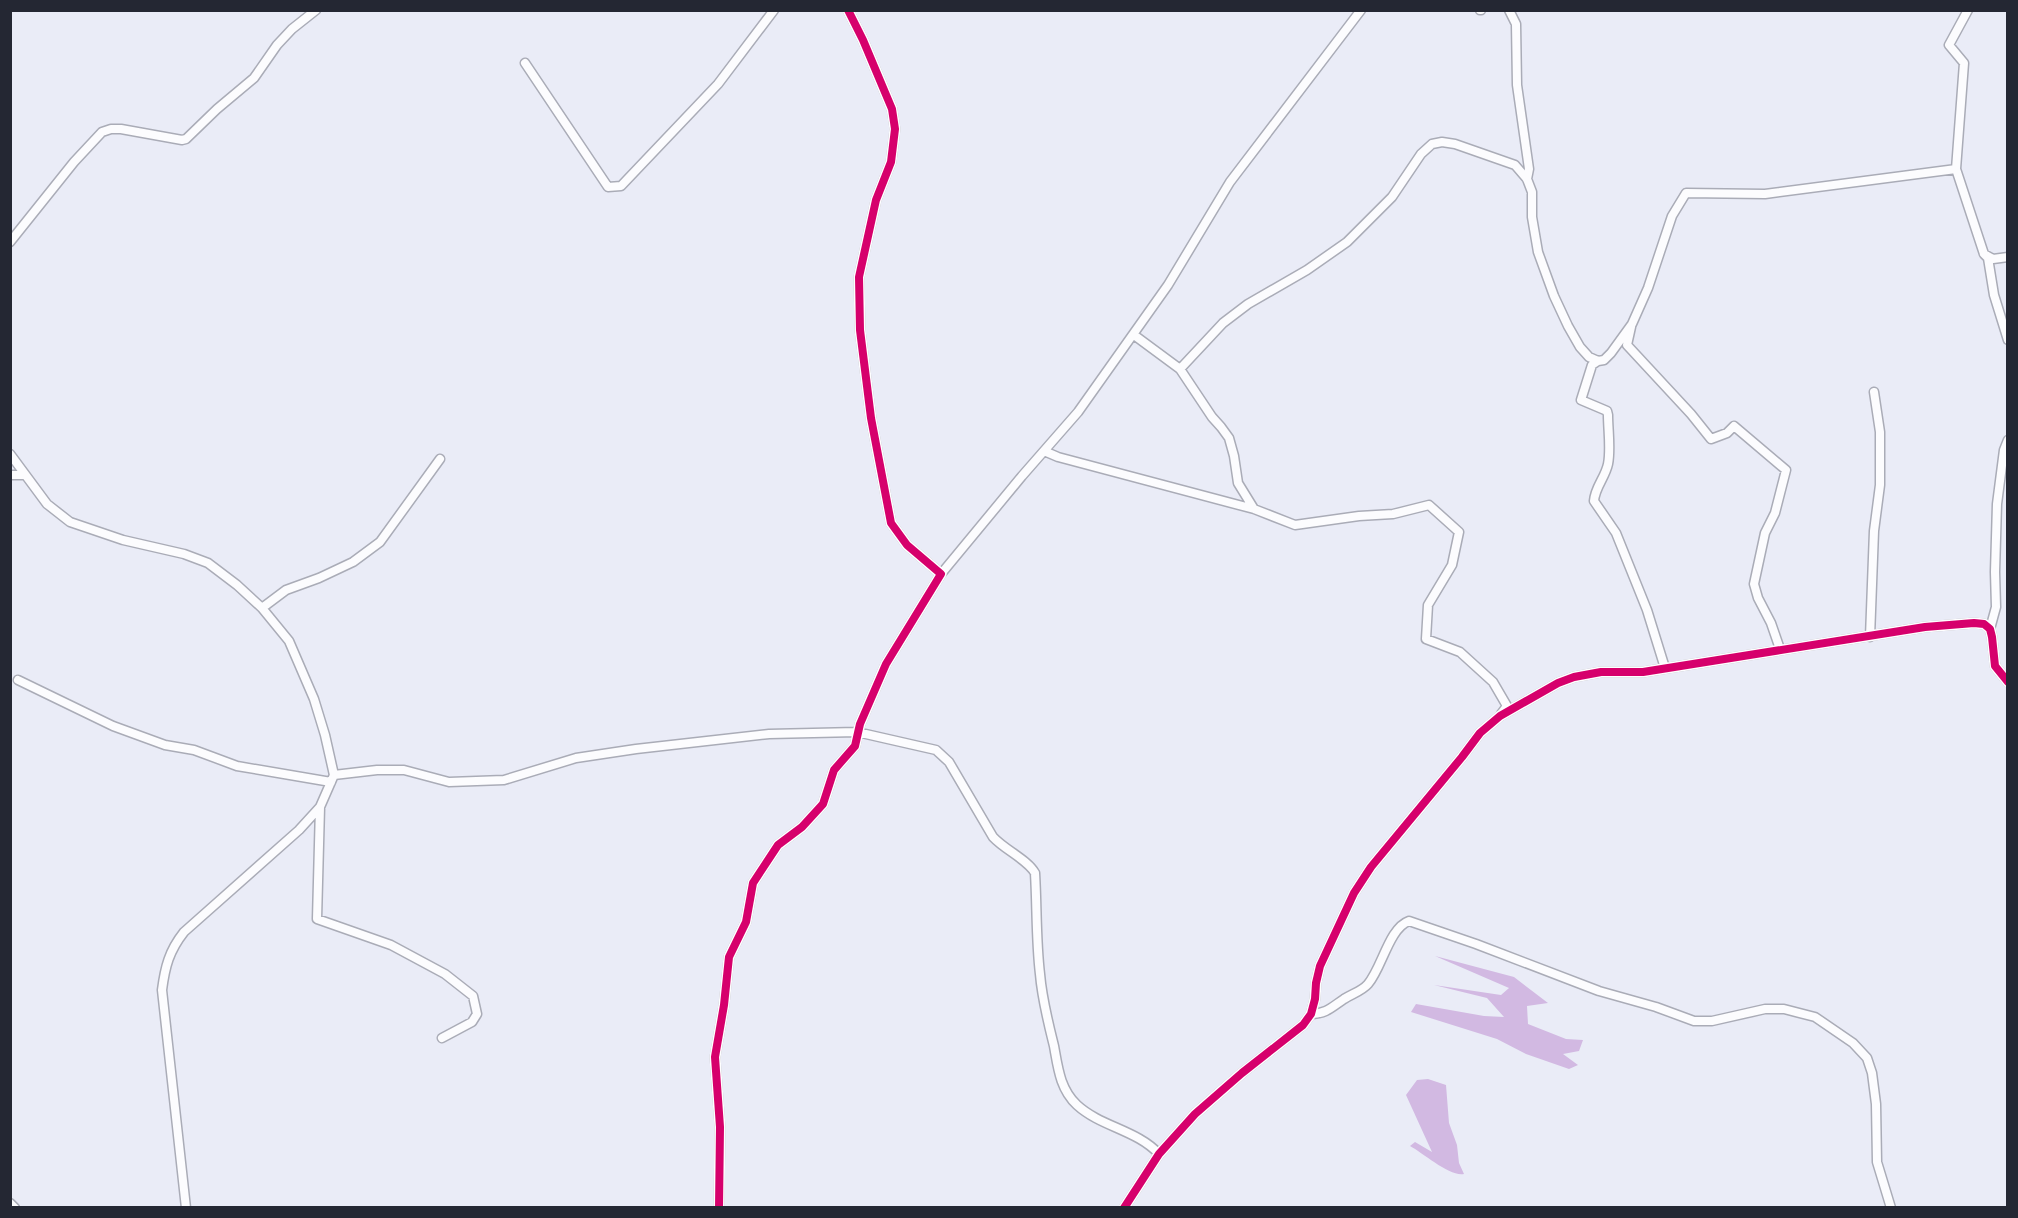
<svg xmlns="http://www.w3.org/2000/svg" width="2018" height="1218" viewBox="0 0 2018 1218" font-family="Jost,sans-serif">
	<rect width="100%" height="100%" fill="#eaecf7"/>
	<path fill="#d2b9e2" d="M1435,956L1514,977L1548,1003L1527,1006L1528,1024L1566,1039L1583,1040L1579,1051L1563,1054L1578,1065L1569,1069L1526,1054L1497,1039L1411,1012L1416,1004L1484,1016L1504,1017L1487,998L1434,985L1501,995L1509,988Z
		M1428,1079L1446,1085L1449,1123L1457,1145L1459,1163L1464,1174C1450,1177 1423,1153 1410,1146L1415,1142L1432,1152L1406,1095L1417,1080Z"/>
	<g fill="none" stroke-linecap="round" stroke-linejoin="round">
		<g stroke="#aaacb7" stroke-width="11">
			<path id="minor" d="M1480,10H1481
				M1509,10L1516,24L1517,85L1529,169L1527,179
				M1968,10L1949,45L1964,63L1956,169L1984,254L1993,259L2008,257
				M525,63L608,187L621,186L718,84L774,10
				M10,242L74,162L102,132L111,129H121L182,140L186,139L217,109L254,78L277,45L292,29L316,10
				M1984,254L1988,258L1994,295L2008,340
				M1631,327L1627,345L1691,414L1711,439L1727,433L1734,426L1786,470L1775,513L1765,533L1754,584L1758,598L1771,623L1780,649
				M1134,335L1180,369L1212,417L1221,427L1229,438L1234,456L1238,483L1254,509
				M1598,361L1592,365L1581,400L1607,411L1608,415C1608,430 1611,449 1608,464C1605,478 1595,487 1594,501L1616,533L1647,610L1665,668
				M1180,369L1223,323L1248,304L1307,270L1347,242L1392,197L1421,154L1432,144L1442,142L1455,144L1515,165L1527,179L1532,192V217L1538,252L1554,296L1568,326L1580,347L1589,357L1598,361L1604,360L1611,353L1632,324L1648,288L1672,216L1686,193L1765,194L1956,169
				M1044,451L1058,457L1254,509L1295,525L1359,516L1393,514L1429,505L1459,532L1452,565L1428,605L1426,639L1460,652L1493,682L1507,706L1501,714
				M10,454L47,504L70,522L123,540L184,554L208,563L237,585L262,608L289,641L314,699L325,735L334,775L320,807L299,830L184,932C169,951 165,967 162,990L186,1208
				M10,475H24
				M941,574L1022,476L1078,412L1168,285L1230,182L1361,10
				M262,608L286,590L319,578L353,562L380,542L440,459
				M1990,629L1996,607L1995,572L1997,504L2004,450L2008,440
				M1870,637L1874,531L1880,485V432L1874,392
				M18,680L113,726L165,745L194,750L237,766L331,782
				M334,775L377,770H404L449,782L504,780L576,758L636,749L769,734L857,732L936,750L949,762L993,837C1005,850 1028,860 1035,873C1037,906 1036,941 1040,974C1042,999 1048,1022 1054,1046C1058,1068 1060,1089 1077,1105C1101,1127 1137,1130 1159,1154
				M320,807L317,919L391,945L445,974L473,996L477,1014L472,1022L442,1038
				M1311,1014C1326,1014 1332,1007 1344,999C1352,994 1362,991 1368,984C1382,968 1389,928 1409,921L1476,944L1599,991L1656,1007L1694,1021H1712L1765,1009H1784L1815,1017L1853,1043L1867,1058L1872,1073L1876,1104L1877,1162L1891,1208
				M10,1203L15,1208
				M719,1208L720,1127L715,1057L724,1005L729,957L746,922L753,883L778,845L802,827L823,804L834,770L855,746L860,724L886,664L941,574L907,545L891,523L871,418L860,330L859,277L876,200L891,162L895,129L892,109L863,40L848,10
				M1124,1208L1159,1154L1195,1114L1242,1073L1303,1025L1311,1014L1315,999L1316,983L1320,966L1354,893L1371,867L1462,757L1480,733L1500,716L1558,683L1574,677L1601,672H1643L1925,627L1974,623L1984,624L1990,629L1992,637L1995,666L2008,682"/>
		</g>
		<use href="#minor" stroke="#fcfcfe" stroke-width="8"/>
		<g stroke="#fff" stroke-width="11">
			<path id="cycleway" d="M719,1208L720,1127L715,1057L724,1005L729,957L746,922L753,883L778,845L802,827L823,804L834,770L855,746L860,724L886,664L941,574L907,545L891,523L871,418L860,330L859,277L876,200L891,162L895,129L892,109L863,40L848,10
				M1124,1208L1159,1154L1195,1114L1242,1073L1303,1025L1311,1014L1315,999L1316,983L1320,966L1354,893L1371,867L1462,757L1480,733L1500,716L1558,683L1574,677L1601,672H1643L1925,627L1974,623L1984,624L1990,629L1992,637L1995,666L2008,682"/>
		</g>
		<use href="#cycleway" stroke="#d6006c" stroke-width="8"/>
	</g>
	<rect width="2018" height="1218" fill="none" stroke="#242733" stroke-width="24"/>
</svg>
